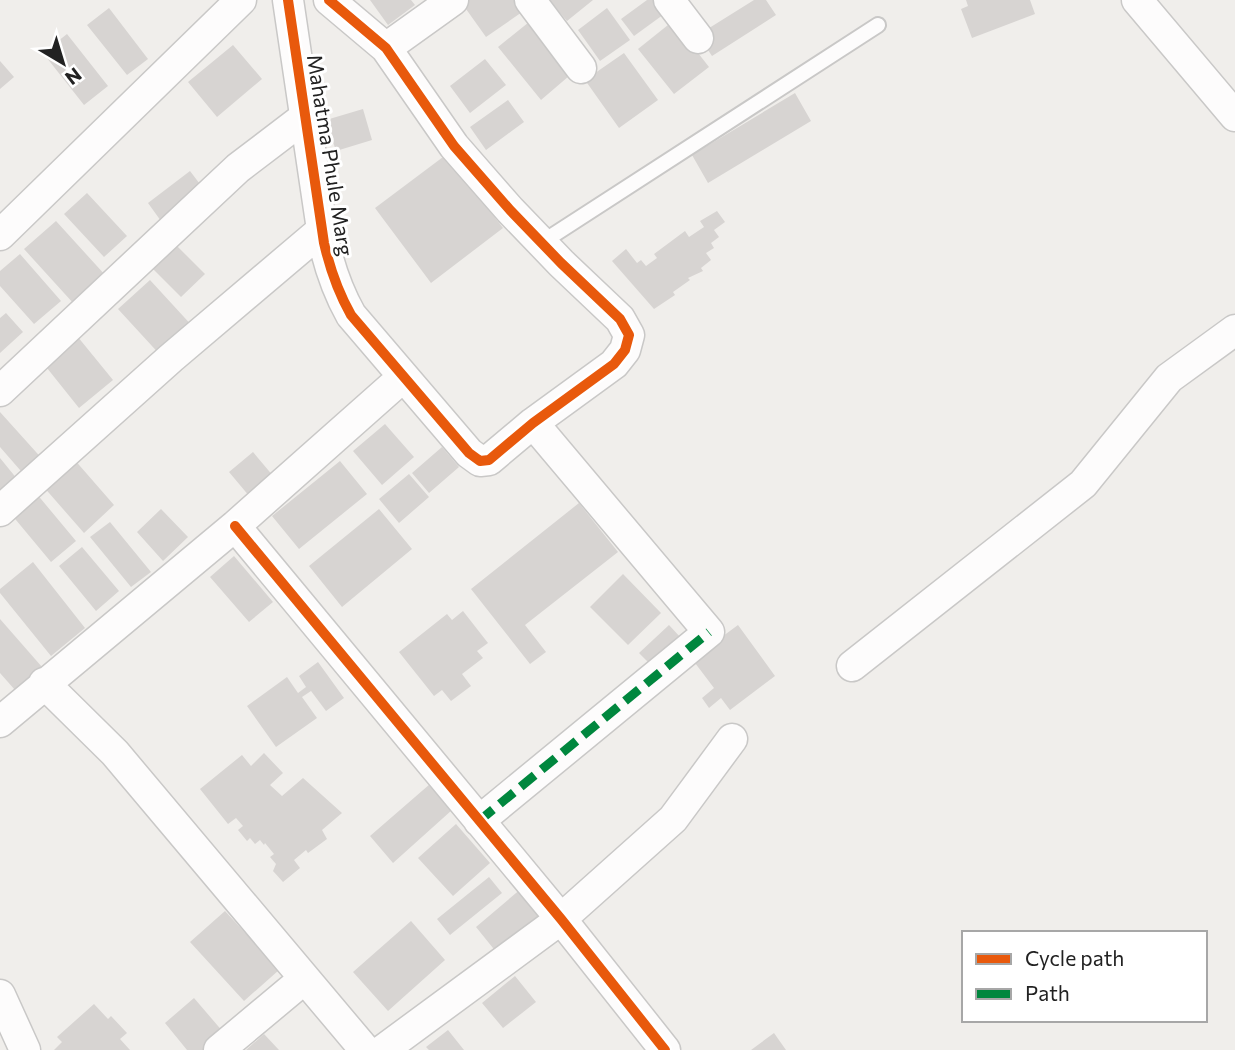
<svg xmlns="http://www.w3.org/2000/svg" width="1235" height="1050" viewBox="0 0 1235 1050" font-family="Commissioner,sans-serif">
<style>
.building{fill:#d7d4d2}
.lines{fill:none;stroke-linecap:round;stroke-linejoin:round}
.lane-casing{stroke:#c9c8c7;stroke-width:18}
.street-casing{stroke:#c9c8c7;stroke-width:33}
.lane{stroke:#fdfcfc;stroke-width:14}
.street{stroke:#fdfcfc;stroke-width:30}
.quiet{stroke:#00873e;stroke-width:9;stroke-dasharray:18 9;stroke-linecap:butt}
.cycleway-casing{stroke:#fff;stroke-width:15}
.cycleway{stroke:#e8590c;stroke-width:10}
.labels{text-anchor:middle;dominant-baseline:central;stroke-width:6;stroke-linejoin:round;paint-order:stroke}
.street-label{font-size:21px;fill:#222;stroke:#fff}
</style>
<rect width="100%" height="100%" fill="#f0eeeb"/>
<path class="building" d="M370 0H411L415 5 388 25Z
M463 0H518L525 10 486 37 461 2Z
M549 0H593L567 21Z
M647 0H658L667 12 634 36 621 19Z
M754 0H766L776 15 712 56 698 35Z
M966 0H1030L1035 14 972 38 961 9 968 6Z
M109 8 148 59 127 75 87 25Z
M607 8 630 40 600 61 578 30Z
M534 18 576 70 541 100 498 47Z
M673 21 709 67 674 94 638 49Z
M67 34 108 86 84 105 43 53Z
M233 45 262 79 217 117 188 82Z
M624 53 658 100 619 128 585 80Z
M485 59 506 85 470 113 450 86Z
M0 61 14 77 0 89Z
M795 93 811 121 708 183 692 155Z
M508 100 524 122 486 150 470 127Z
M363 109 372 140 336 151 326 120Z
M447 154 503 228 431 283 375 208Z
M190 171 209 196 166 228 148 203Z
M87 193 127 236 104 257 64 214Z
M717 211 725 222 714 230 719 237 711 243 714 248 706 253 711 260 701 268 703 271 688 278 690 280 673 292 675 295 654 309 612 261 626 249 637 263 641 260 646 266 657 258 654 254 685 231 689 237 704 227 700 221Z
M56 221 106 276 74 304 24 249Z
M173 242 205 274 181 297 149 265Z
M20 254 61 301 34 324 0 286V271Z
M150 280 195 329 163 358 118 309Z
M6 313 23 332 0 353V318Z
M73 331 113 380 79 408 39 358Z
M0 412 45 462 27 478 0 447Z
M385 424 414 457 382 485 353 451Z
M442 447 459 467 429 493 412 473Z
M253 452 274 477 250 497 229 472Z
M0 458 22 485 0 499Z
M73 458 114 505 84 533 42 485Z
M340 461 367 494 299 549 272 516Z
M409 474 429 497 399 523 379 499Z
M36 493 76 541 51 562 11 514Z
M579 503 618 552 525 625 546 652 530 664 471 589Z
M161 509 188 537 163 561 137 532Z
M379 509 412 549 342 607 309 566Z
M110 522 151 572 131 587 90 537Z
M82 547 119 591 96 611 59 566Z
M234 556 273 602 249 622 210 577Z
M33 562 85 628 51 656 0 593V589Z
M623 574 661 613 628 645 590 607Z
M463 611 488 643 477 651 483 658 462 674 471 686 451 701 442 690 434 696 399 652 447 614 452 620Z
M0 619 42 667 15 690 0 673Z
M669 625 681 638 652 666 639 653Z
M738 625 775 676 730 710 721 698 709 708 702 698 714 688 692 659Z
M318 662 344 698 326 711 311 691 302 697 317 718 276 747 247 706 287 677 298 693 306 687 299 676Z
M264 753 283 773 270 785 282 796 303 778 342 813 322 830 327 839 308 853 306 850 294 860 300 868 283 882 273 871 276 864 270 857 274 854 265 843 264 845 260 840 255 844 250 838 247 841 238 830 243 826 236 818 228 824 200 789 242 755 251 766Z
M430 784 452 810 393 863 370 836Z
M456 824 490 863 453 896 418 858Z
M489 877 502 893 450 935 437 919Z
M522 888 544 915 497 953 476 927Z
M225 911 279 970 244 1001 190 942Z
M411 921 445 960 388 1011 353 972Z
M515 976 536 1002 503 1028 482 1003Z
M194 998 224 1033 204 1050H187L165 1023Z
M94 1004 108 1019 111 1016 127 1033 120 1039 130 1050H54L62 1042 57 1037Z
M448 1030 464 1050H429L426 1047Z
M774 1033 786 1050H751Z
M264 1034 279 1050H246Z"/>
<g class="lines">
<defs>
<path id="lane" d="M541 243 878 25"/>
<path id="street" d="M288 0 324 243C330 269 338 292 351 315L469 453 480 461 489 460 533 423 614 364 625 350 629 335 620 319 561 263 510 210 454 146 386 48 329 0
M530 0 581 68
M669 0 698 38
M1137 0 1235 116
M386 48 453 0
M0 235 241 0
M0 391 238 168 305 117
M0 511 171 358 322 230
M235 526 561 919 665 1050
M852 666 1083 484 1169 378 1235 330
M44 683 115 753 365 1050
M0 722 235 526 403 377
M479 821 709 632 533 423
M0 995 25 1050
M219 1050 304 979
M383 1050 561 919 673 819 732 739"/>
</defs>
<use href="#lane" class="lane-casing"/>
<use href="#street" class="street-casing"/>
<use href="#lane" class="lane"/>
<use href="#street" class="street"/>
<path class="quiet" d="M479 821 709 632"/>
<defs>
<path id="cycleway" d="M288 0 324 243C330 269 338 292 351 315L469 453 480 461 489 460 533 423 614 364 625 350 629 335 620 319 561 263 510 210 454 146 386 48 329 0
M235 526 561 919 665 1050"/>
</defs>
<use href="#cycleway" class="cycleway-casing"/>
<use href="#cycleway" class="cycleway"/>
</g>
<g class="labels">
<g class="street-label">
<text transform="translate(331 155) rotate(81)">Mahatma Phule Marg</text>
</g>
</g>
<rect x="962" y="931" width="245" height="91" fill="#ffffff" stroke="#a7a7a7" stroke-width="2"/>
<rect x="976" y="954" width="35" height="10" fill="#e8590c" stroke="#a7a7a7" stroke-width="2"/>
<text x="1025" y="966" font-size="21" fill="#222222">Cycle path</text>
<rect x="976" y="989" width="35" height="10" fill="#00873e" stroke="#a7a7a7" stroke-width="2"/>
<text x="1025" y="1001" font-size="21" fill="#222222">Path</text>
<g transform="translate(63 63) rotate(142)" stroke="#ffffff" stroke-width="5" paint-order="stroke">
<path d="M0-5L12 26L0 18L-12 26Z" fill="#222222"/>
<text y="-10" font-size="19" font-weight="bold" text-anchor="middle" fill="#222222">N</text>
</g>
</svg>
